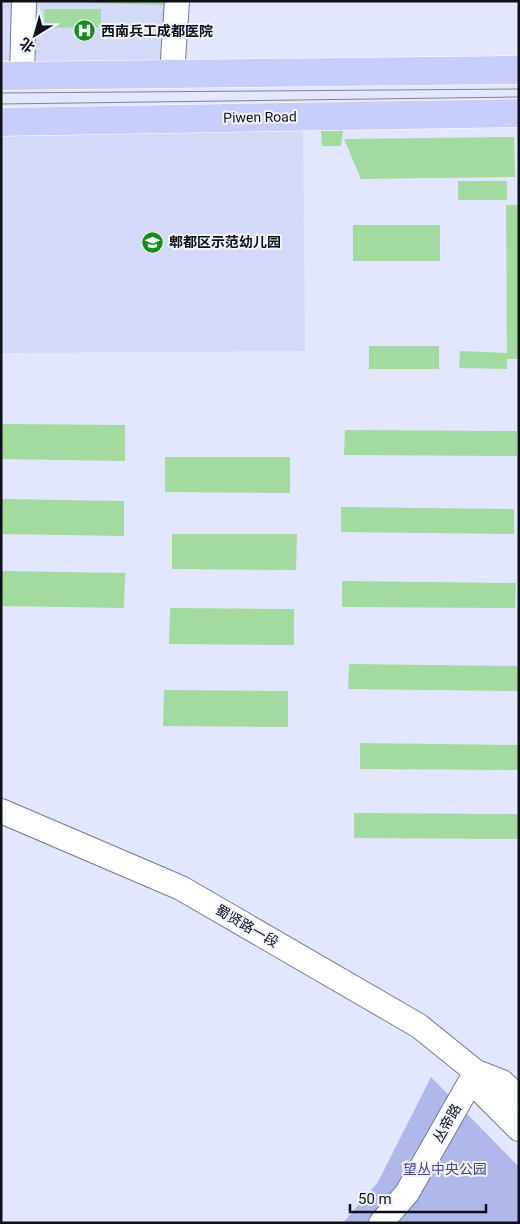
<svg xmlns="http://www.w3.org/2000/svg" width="520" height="1224" viewBox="0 0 520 1224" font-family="Roboto,'Noto Sans SC',sans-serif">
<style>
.built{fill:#d3d9f7}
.green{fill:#afb7eb}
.building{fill:#a3daa0}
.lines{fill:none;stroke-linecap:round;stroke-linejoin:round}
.minor-casing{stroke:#777b90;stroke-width:26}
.major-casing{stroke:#fff;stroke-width:29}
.minor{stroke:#fff;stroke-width:24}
.major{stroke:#c8cefb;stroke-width:28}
.tram{stroke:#818495;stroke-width:1}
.labels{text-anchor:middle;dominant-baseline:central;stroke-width:4;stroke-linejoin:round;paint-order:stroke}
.poi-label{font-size:14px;font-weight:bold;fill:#0f1119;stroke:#f2f4fe;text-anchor:start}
.street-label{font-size:14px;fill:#0f1119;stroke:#f2f4fe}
.park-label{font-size:14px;fill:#404493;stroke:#f2f4fe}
</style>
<rect width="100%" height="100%" fill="#e2e6fe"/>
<path class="built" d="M1 1H172L167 64 1 60Z
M303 131 305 351 1 353V132Z"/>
<path class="green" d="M431 1077 519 1167V1223H343L378 1182Z"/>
<path class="building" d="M88 1H167V5L88 3Z
M44 9H101V27L45 28Z
M343 130 341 146H322L321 131Z
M514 137 515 177 361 179 344 139Z
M458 181H507V200H458Z
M506 205H519V359H507V369L459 368 460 351 507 353Z
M353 225H440V261H353Z
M369 346H439V369H369Z
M1 424 125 425V461L1 459Z
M345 430 517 431V456L344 455Z
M165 457H290V493L165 492Z
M1 499 124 501V536L1 534Z
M341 507 514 509V534L341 532Z
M172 534H297L296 570 172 569Z
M1 571 125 573 124 608 1 606Z
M342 581 516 583 515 608 342 607Z
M170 608 294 609V645L169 644Z
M349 664 519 666V691L348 689Z
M164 690 288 691V727L163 726Z
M360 743 519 745V770L360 769Z
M354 813 519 814V839L354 838Z"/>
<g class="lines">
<defs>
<path id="minor" d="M172 74 177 1
M22 76 24 1
M1 811 181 888 419 1026 476 1072 502 1082 519 1098
M476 1072 479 1089 519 1129
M381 1223 407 1193 476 1072"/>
<path id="major" d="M1 76 519 70
M1 122 519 113"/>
</defs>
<use href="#minor" class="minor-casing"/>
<use href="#major" class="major-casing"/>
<use href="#minor" class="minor"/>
<use href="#major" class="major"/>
<path class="tram" d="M1 93 519 89
M1 104 519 97"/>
</g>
<defs>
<symbol id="hospital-disc" viewBox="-11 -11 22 22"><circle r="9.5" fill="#138e1b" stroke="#f2f4fe"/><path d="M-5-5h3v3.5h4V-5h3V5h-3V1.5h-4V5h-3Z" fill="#fff"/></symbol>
<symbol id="school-disc" viewBox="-11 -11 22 22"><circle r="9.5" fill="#138e1b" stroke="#f2f4fe"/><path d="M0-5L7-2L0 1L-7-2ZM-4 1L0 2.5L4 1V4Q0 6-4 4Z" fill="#fff"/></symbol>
</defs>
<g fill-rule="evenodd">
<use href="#hospital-disc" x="72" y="18" width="25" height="25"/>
<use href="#school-disc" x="140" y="230" width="25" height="25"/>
</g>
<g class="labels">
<g class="poi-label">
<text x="101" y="31">西南兵工成都医院</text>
<text x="169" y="242">郫都区示范幼儿园</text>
</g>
<g class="street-label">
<text transform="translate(260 117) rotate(-1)">Piwen Road</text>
<text transform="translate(247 926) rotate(30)">蜀贤路一段</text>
<text transform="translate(447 1123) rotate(-60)">丛帝路</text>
</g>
<g class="park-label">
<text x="445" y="1169">望丛中央公园</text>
</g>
</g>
<rect width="520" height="1224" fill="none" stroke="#0f1119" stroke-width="5"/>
<g transform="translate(35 35) rotate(217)" stroke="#f2f4fe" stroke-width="4" paint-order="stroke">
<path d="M0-4L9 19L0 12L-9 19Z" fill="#0f1119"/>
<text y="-8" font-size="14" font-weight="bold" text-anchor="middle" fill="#0f1119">北</text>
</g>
<path d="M350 1204v8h136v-8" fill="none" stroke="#0f1119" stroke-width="2.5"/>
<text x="358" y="1204" font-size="15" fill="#0f1119" stroke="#f2f4fe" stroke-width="4" paint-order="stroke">50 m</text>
</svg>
